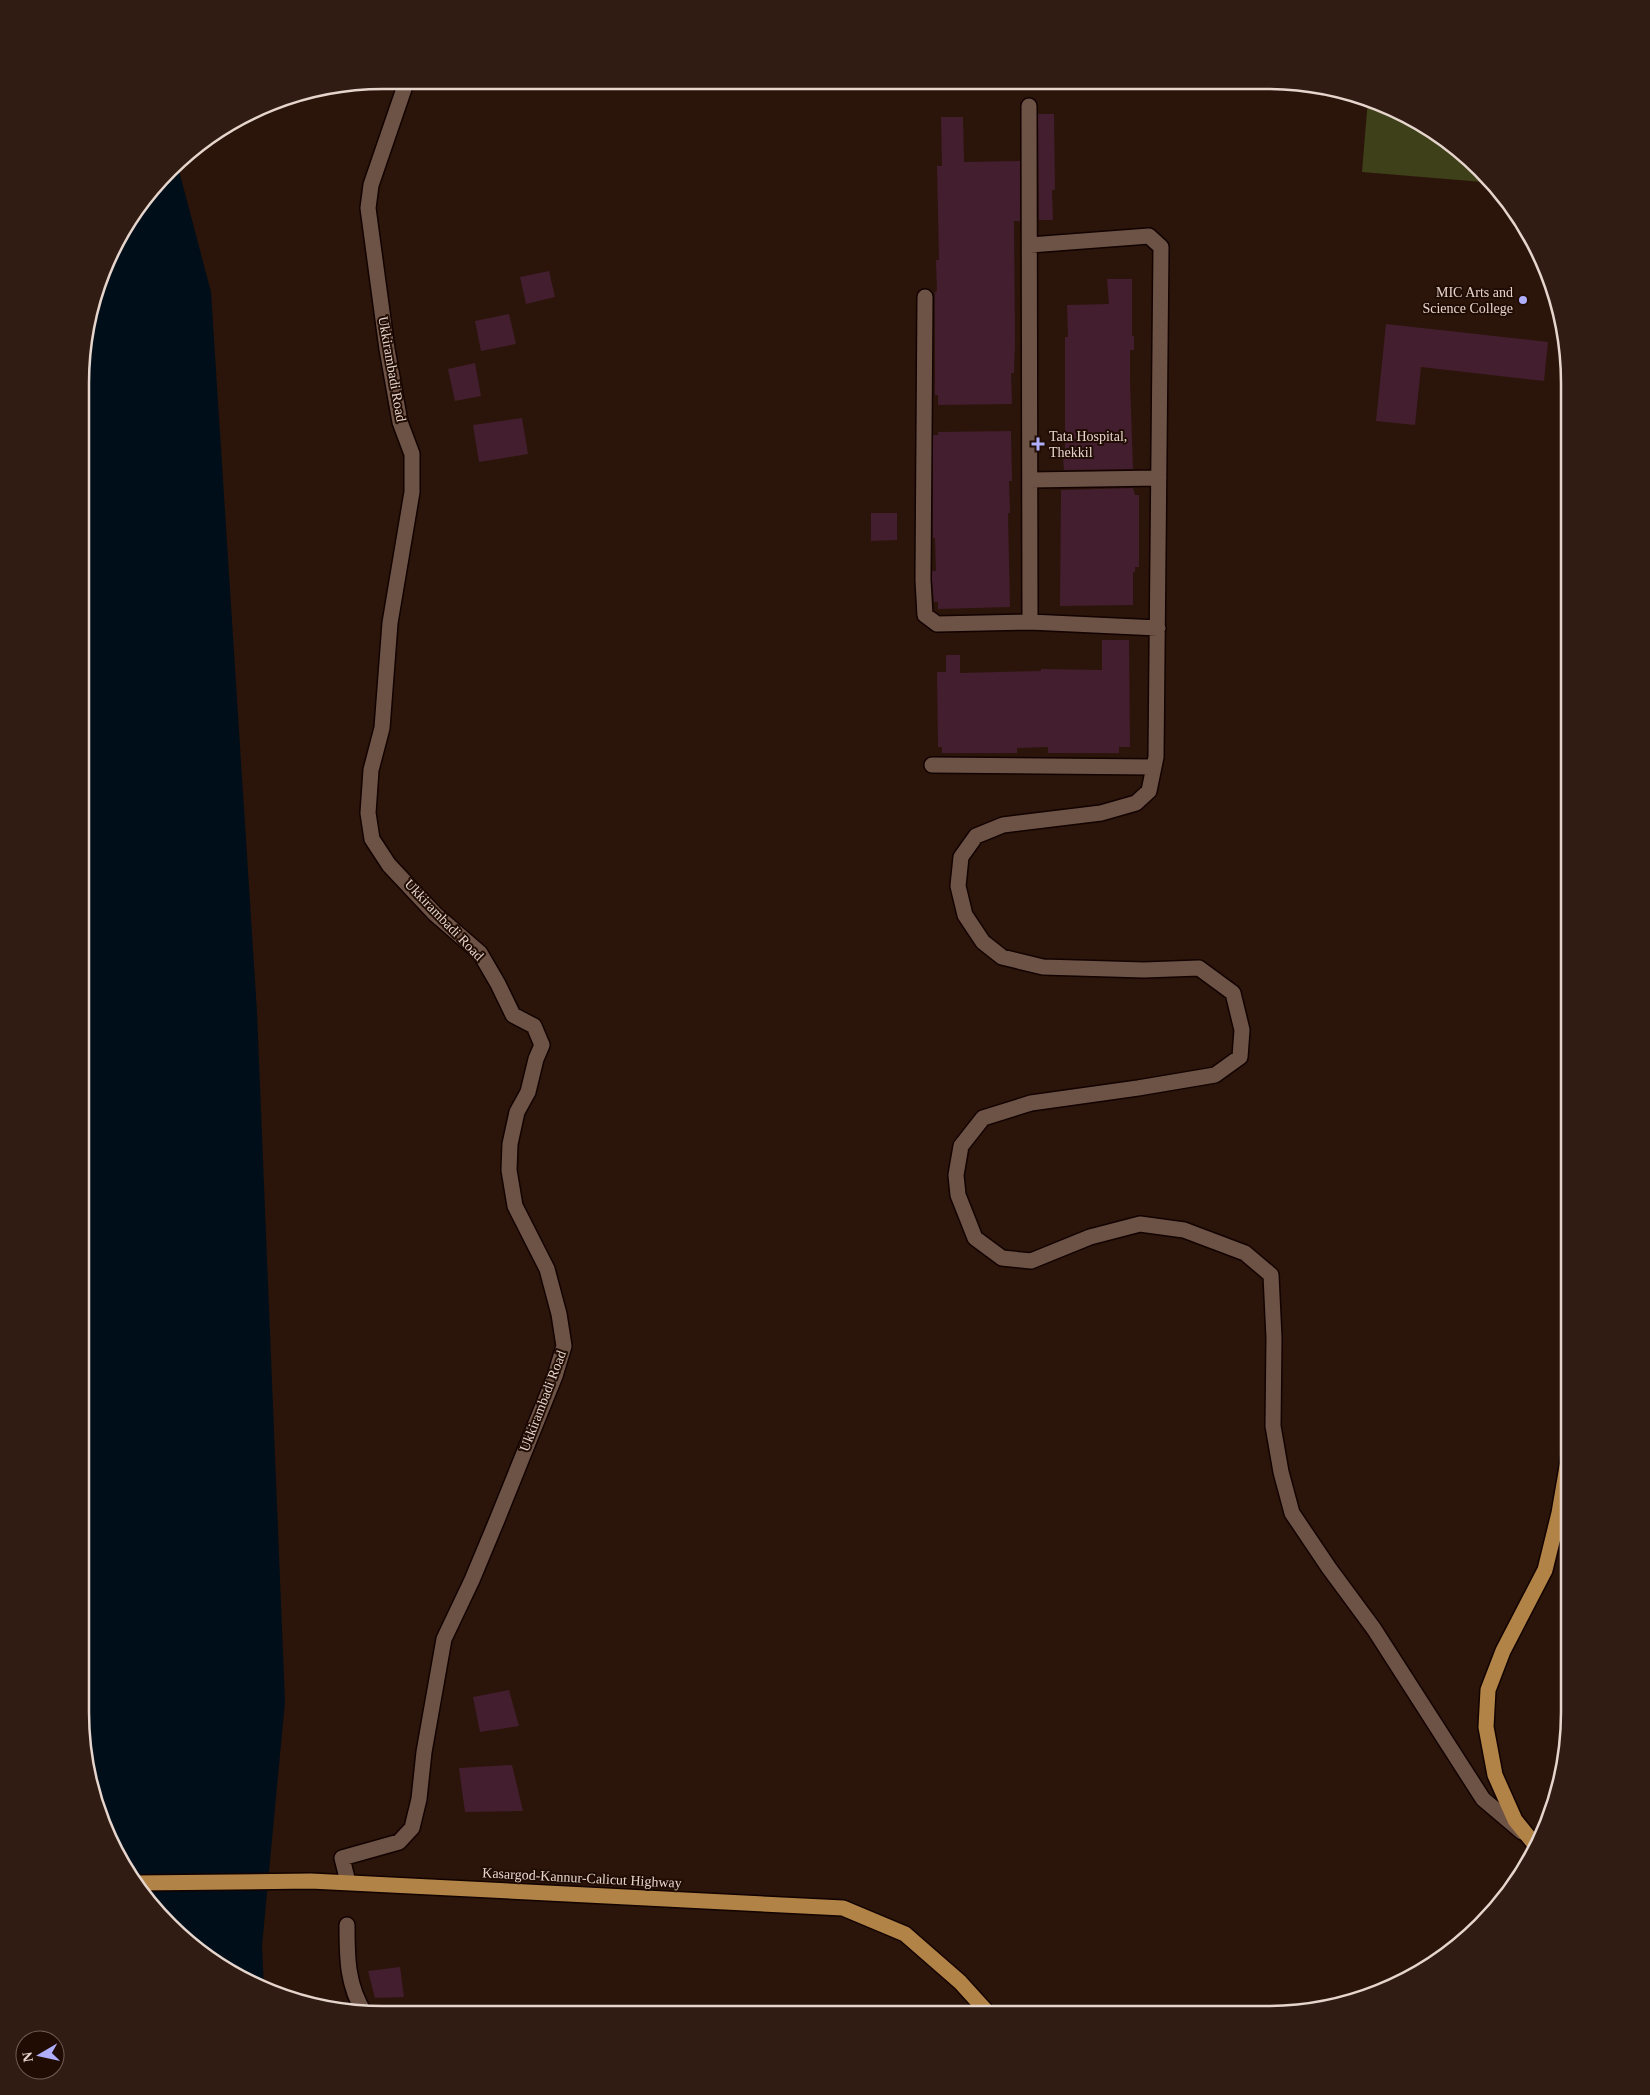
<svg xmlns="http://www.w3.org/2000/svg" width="1650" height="2095" viewBox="0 0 1650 2095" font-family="'Times New Roman',serif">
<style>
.green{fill:#3e4019}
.water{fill:#000e1a}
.building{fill:#431e2e}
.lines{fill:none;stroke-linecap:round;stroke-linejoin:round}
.minor-casing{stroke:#120200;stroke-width:18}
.highway-casing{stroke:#120200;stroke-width:18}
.minor{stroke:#6d5346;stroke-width:15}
.highway{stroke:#b18346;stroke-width:15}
.poi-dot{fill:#aeaefb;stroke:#210c03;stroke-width:2}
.labels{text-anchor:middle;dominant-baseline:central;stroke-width:4;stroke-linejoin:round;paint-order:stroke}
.poi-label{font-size:14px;fill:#e5d5cd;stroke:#210c03;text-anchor:end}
.street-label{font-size:14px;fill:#e5d5cd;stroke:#210c03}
.rim{fill:none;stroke:#e5d5cd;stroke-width:2.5}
</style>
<rect width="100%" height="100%" fill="#2b150a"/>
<path class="green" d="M1368 99C1418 113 1457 149 1495 183L1362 172Z"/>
<path class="water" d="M177 163 211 292 257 1012 285 1702 262 1946 264 1988 215 1964 169 1926 120 1863 90 1790 80 1712 83 343 120 232Z"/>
<path class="building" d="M1038 114H1054L1055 190H1052L1053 220H1039Z
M941 117H963L964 162 1020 161V221H1014L1015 340 1014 373H1011L1012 404 938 405V395H935V292L937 291 936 260H939L937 166H942Z
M549 271 555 297 526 304 520 277Z
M1107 279H1132V336H1134V350H1130V381L1133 469 1064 470 1063 459H1065V337H1068L1067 305 1109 304Z
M509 314 516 344 481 351 475 321Z
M1386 324 1548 342 1544 381 1421 367 1415 425 1376 421Z
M475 363 481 396 455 401 448 369Z
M522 418 528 454 479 462 473 425Z
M1011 431 1012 481H1009L1010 513H1008L1010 607 938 609V602H934L932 580V571H936L935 538H933V435H938V432Z
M1133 488 1135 495H1139V567H1135V572H1133V605L1060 606 1061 490Z
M871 513H897V540L871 541Z
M1102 640H1129L1130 747H1119V753H1048V747L1017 748V753H942V747H938L937 672H946V655H960V673L1041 671V669L1102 670Z
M509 1690 519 1726 480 1732 473 1697Z
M512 1765 523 1811 465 1812 459 1768Z
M400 1967 404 1997 375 1998 368 1971Z"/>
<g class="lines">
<defs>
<path id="minor" d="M1029 106 1030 622 1158 628
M1030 245 1149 236 1161 247 1156 757 1149 791 1136 803 1101 813 1003 825 976 836 961 857 958 886 965 915 983 942 1002 957 1043 967 1144 970 1199 968 1233 993 1242 1030 1240 1057 1215 1075 1138 1088 1031 1103 983 1118 961 1146 956 1175 958 1195 975 1238 1002 1258 1031 1261 1090 1237 1140 1224 1184 1230 1245 1253 1271 1275 1274 1338 1273 1426 1281 1472 1292 1513 1329 1568 1374 1629 1483 1799 1522 1832
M925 297 923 580 925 615 937 624 1030 622
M1030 480 1159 478
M932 765 1154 767
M348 1882 342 1858 399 1842 412 1828 419 1799 424 1752 444 1639 472 1580 497 1520 555 1376 564 1346 559 1314 547 1269 515 1206 509 1170 510 1144 517 1112 528 1092 536 1059 542 1045 534 1026 513 1015 498 984 480 953 435 914 389 865 372 839 368 813 371 770 382 728 390 623 412 492V454L400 422 387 349 368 208 371 185 407 80
M347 1925C347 1958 347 1985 365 2014"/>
<path id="highway" d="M1536 1846 1515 1820 1495 1775 1486 1727 1488 1690 1503 1651 1545 1570 1559 1513 1569 1455
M136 1883 311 1881 843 1908 905 1934 960 1982 989 2014"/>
</defs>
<use href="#minor" class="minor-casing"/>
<use href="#highway" class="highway-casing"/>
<use href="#minor" class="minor"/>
<use href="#highway" class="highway"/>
</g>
<g class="poi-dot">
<circle cx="1523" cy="300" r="5"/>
<path d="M1035.5 436.5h5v5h5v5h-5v5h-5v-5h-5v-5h5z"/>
</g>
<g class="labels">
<g class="poi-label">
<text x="1513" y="292">MIC Arts and<tspan x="1513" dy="16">Science College</tspan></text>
<text x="1049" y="436" text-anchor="start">Tata Hospital,<tspan x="1049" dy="16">Thekkil</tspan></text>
</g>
<g class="street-label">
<text transform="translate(392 369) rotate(80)">Ukkirambadi Road</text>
<text transform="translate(444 920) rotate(46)">Ukkirambadi Road</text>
<text transform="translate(543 1401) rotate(-69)">Ukkirambadi Road</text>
<text transform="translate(582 1878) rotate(3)">Kasargod-Kannur-Calicut Highway</text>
</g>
</g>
<path d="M0 0H1650V2095H0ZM383 89H1267A294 294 0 0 1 1561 383V1712A294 294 0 0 1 1267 2006H383A294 294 0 0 1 89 1712V383A294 294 0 0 1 383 89Z" fill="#311c13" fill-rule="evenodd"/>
<path class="rim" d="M383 89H1267A294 294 0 0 1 1561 383V1712A294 294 0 0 1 1267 2006H383A294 294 0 0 1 89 1712V383A294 294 0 0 1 383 89Z"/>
<g transform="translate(40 2055) rotate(261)"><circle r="24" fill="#210c03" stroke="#6f5c54"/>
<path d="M0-4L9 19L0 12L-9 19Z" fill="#aeaefb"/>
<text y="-8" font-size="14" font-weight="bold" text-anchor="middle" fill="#e5d5cd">N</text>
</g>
</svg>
